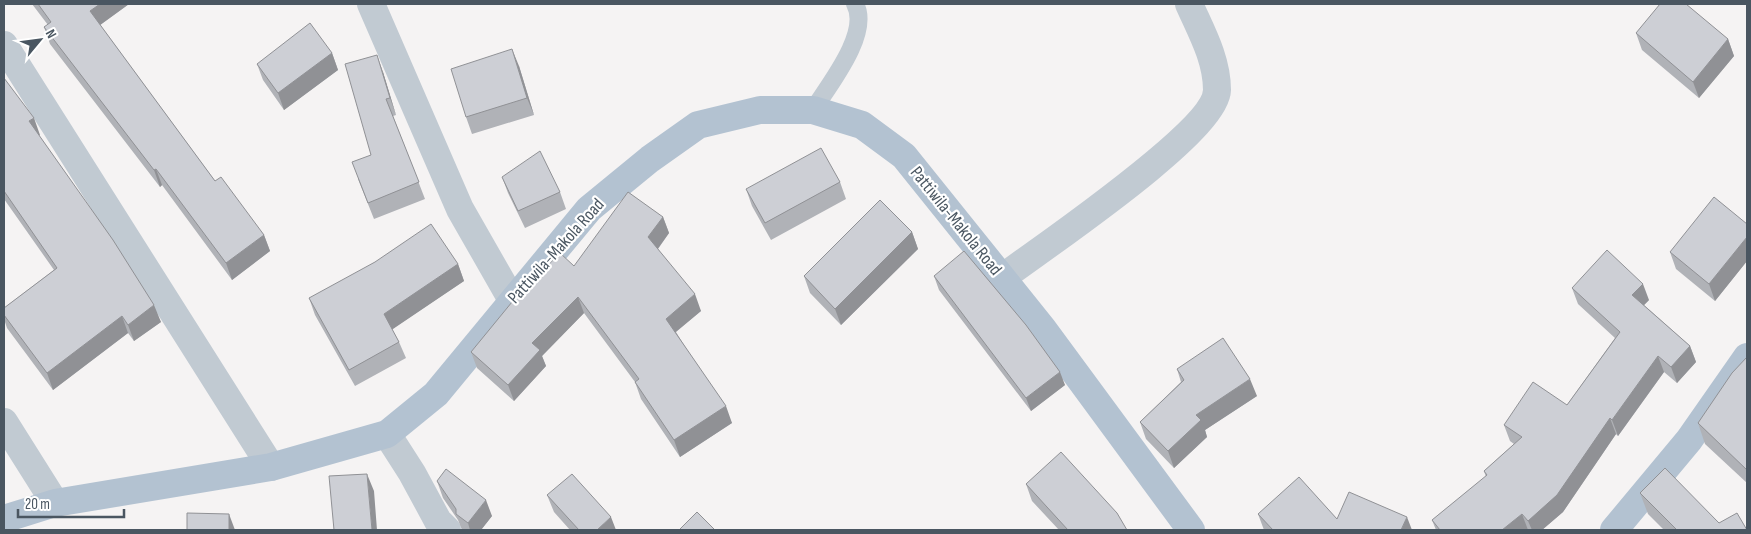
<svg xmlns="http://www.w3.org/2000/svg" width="1751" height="534" viewBox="0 0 1751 534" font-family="'Sofia Sans Condensed',sans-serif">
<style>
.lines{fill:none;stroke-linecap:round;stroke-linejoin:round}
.lane{stroke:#c1cad2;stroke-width:18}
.street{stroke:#c1cad2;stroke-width:28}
.primary{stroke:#b3c2d1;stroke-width:28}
.wall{fill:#b0b2b7}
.shaded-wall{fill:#909195}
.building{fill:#cdcfd5;stroke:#909195}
.labels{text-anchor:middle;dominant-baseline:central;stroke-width:4.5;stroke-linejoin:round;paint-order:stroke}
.street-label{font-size:18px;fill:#4a5661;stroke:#fff}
</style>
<rect width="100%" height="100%" fill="#f5f3f3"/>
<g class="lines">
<path class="lane" d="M813 110C829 85 871 33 855 4"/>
<path class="street" d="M371 4 460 209 512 300
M4 45 271 467
M1002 278C1040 249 1216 132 1217 90 1217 59 1201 31 1189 4
M4 422 55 503
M387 434 412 473 438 521 447 530"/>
<path class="primary" d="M4 519 55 503 271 467 387 434 436 394 589 209 650 159 698 125 760 110H813L862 125 904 156 1043 329 1191 530
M1614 530 1689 440 1747 357"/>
</g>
<path class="wall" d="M32 4H129L100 25 215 181 264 235 270 251 232 280 162 185 160 187 50 44 44 27 48 25Z
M1636 33 1728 39 1734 56 1699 98 1642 50Z
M332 53 338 70 284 110 263 80 257 64Z
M519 66 534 115 472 134 466 117Z
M383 72 396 115 393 116 425 199 374 219 358 179 371 155Z
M4 78 39 135 161 322 134 341 128 333 53 390 7 328 4 319V308L54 270 4 199Z
M502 177 560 192 566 209 525 228 508 193Z
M840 182 846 199 771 240 752 206 746 189Z
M663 217 669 233 658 249 701 311 676 332 732 423 680 457 641 399 635 382 584 313 542 356 546 366 514 401 477 368 471 352 574 266Z
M1747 224V261L1715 301 1676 269 1670 252Z
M912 232 918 249 841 325 810 293 804 276Z
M458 264 464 281 392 329 399 342 406 358 355 386 315 315 309 298Z
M934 276 1065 385 1031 411 939 290Z
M1572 288 1649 300 1644 305 1690 346 1696 362 1677 383 1664 372 1618 436 1616 434 1563 512 1542 530H1436L1432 520 1486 477 1484 471 1514 444 1510 441 1504 425 1567 405 1615 338 1578 304Z
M1747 357V483L1705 444 1698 423Z
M1177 369 1257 396 1205 430 1207 437 1174 468 1146 439 1140 422 1181 382Z
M437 481 492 516 481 530H462L458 520 443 498Z
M1026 484 1127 530H1059L1032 501Z
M1640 493 1719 523 1747 530H1664L1648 514Z
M547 495 616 530H570L554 512Z
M1258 514 1337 519 1412 530H1264Z"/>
<path class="shaded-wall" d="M100 4H129L96 28 90 11Z
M1728 39 1734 56 1699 98 1693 82Z
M512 49 519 66 534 115 527 98Z
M332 53 338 70 284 110 278 93Z
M377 55 383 72 396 115 390 98Z
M34 118 40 135 35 138 29 121Z
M156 169 162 185 160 187 154 170Z
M663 217 669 233 654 254 648 237Z
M912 232 918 249 841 325 835 309Z
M264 235 270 251 232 280 226 263Z
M1747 237V261L1715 301 1709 284Z
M458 264 464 281 390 331 384 314Z
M1643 284 1649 300 1638 311 1632 295Z
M695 294 701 311 672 335 666 319Z
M578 297 584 313 542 356 546 366 514 401 508 385 532 343Z
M154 305 161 322 134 341 128 325Z
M122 316 128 333 53 390 47 373Z
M1690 346 1696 362 1677 383 1671 367Z
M1658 356 1664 372 1618 436 1612 420Z
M1060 372 1065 385 1031 411 1026 398Z
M1250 379 1257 396 1205 430 1207 437 1174 468 1168 451 1196 415Z
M726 406 732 423 680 457 674 440Z
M1610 418 1616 434 1563 512 1542 530H1532L1528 521Z
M367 474 374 491 377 530H372Z
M486 500 492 516 481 530H470L468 523Z
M229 514 235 530H229Z
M1522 514 1528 530H1502Z
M611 517 616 530H597Z
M1407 517 1412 530H1401Z"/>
<path class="building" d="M38 4H100L90 11 215 181 221 177 264 235 226 263 156 169 154 170 44 27 51 22Z
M1660 4H1686L1728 39 1693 82 1636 33Z
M310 23 332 53 278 93 257 64Z
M512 49 527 98 466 117 451 69Z
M377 55 390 98 386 99 419 182 368 203 352 162 371 155 345 64Z
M4 78 34 118 29 121 113 240 154 305 128 325 122 316 47 373 4 315V308L57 268 4 191Z
M821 148 840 182 765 223 746 189Z
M540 151 560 192 518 211 502 177Z
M628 192 663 217 648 237 695 294 666 319 726 406 674 440 635 382 639 379 578 297 532 343 540 350 508 385 471 352 512 302 560 253 574 266Z
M1714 197 1747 224V237L1709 284 1670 252Z
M880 200 912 232 835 309 804 276Z
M431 224 458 264 384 314 399 342 349 370 309 298 375 262Z
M1607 250 1643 284 1632 295 1690 346 1671 367 1658 356 1612 420 1610 418 1557 495 1528 521 1522 514 1502 530H1440L1432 520 1487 475 1484 471 1522 437 1504 425 1533 382 1567 405 1620 332 1572 288Z
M964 251 1026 325 1060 372 1026 398 934 276Z
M1223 338 1250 379 1196 415 1201 420 1168 451 1140 422 1184 380 1177 369Z
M1747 357V470L1698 423 1732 373Z
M1061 452 1117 513 1127 530H1068L1026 484Z
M1665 468 1719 523 1737 513 1747 530H1677L1640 493Z
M446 469 486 500 468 523 456 514V509L437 481Z
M367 474 372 530H334L329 476Z
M572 474 611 517 597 530H579L547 495Z
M1299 477 1337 519 1349 492 1407 517 1401 530H1273L1258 514Z
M697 512 715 530H679Z
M187 513 229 514V530H187Z"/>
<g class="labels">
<g class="street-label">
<text transform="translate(956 221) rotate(51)">Pattiwila-Makola Road</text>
<text transform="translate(556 251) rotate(-48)">Pattiwila-Makola Road</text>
</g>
</g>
<rect width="1751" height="534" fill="none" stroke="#4a5661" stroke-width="10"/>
<g transform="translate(40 40) rotate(61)" stroke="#ffffff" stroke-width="4" paint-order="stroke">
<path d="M0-4L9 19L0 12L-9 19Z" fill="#4a5661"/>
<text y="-8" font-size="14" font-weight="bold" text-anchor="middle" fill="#4a5661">N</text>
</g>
<path d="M18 509v8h106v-8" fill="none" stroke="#4a5661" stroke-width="2.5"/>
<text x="25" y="509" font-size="15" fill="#4a5661" stroke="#ffffff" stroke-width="4" paint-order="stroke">20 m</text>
</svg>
